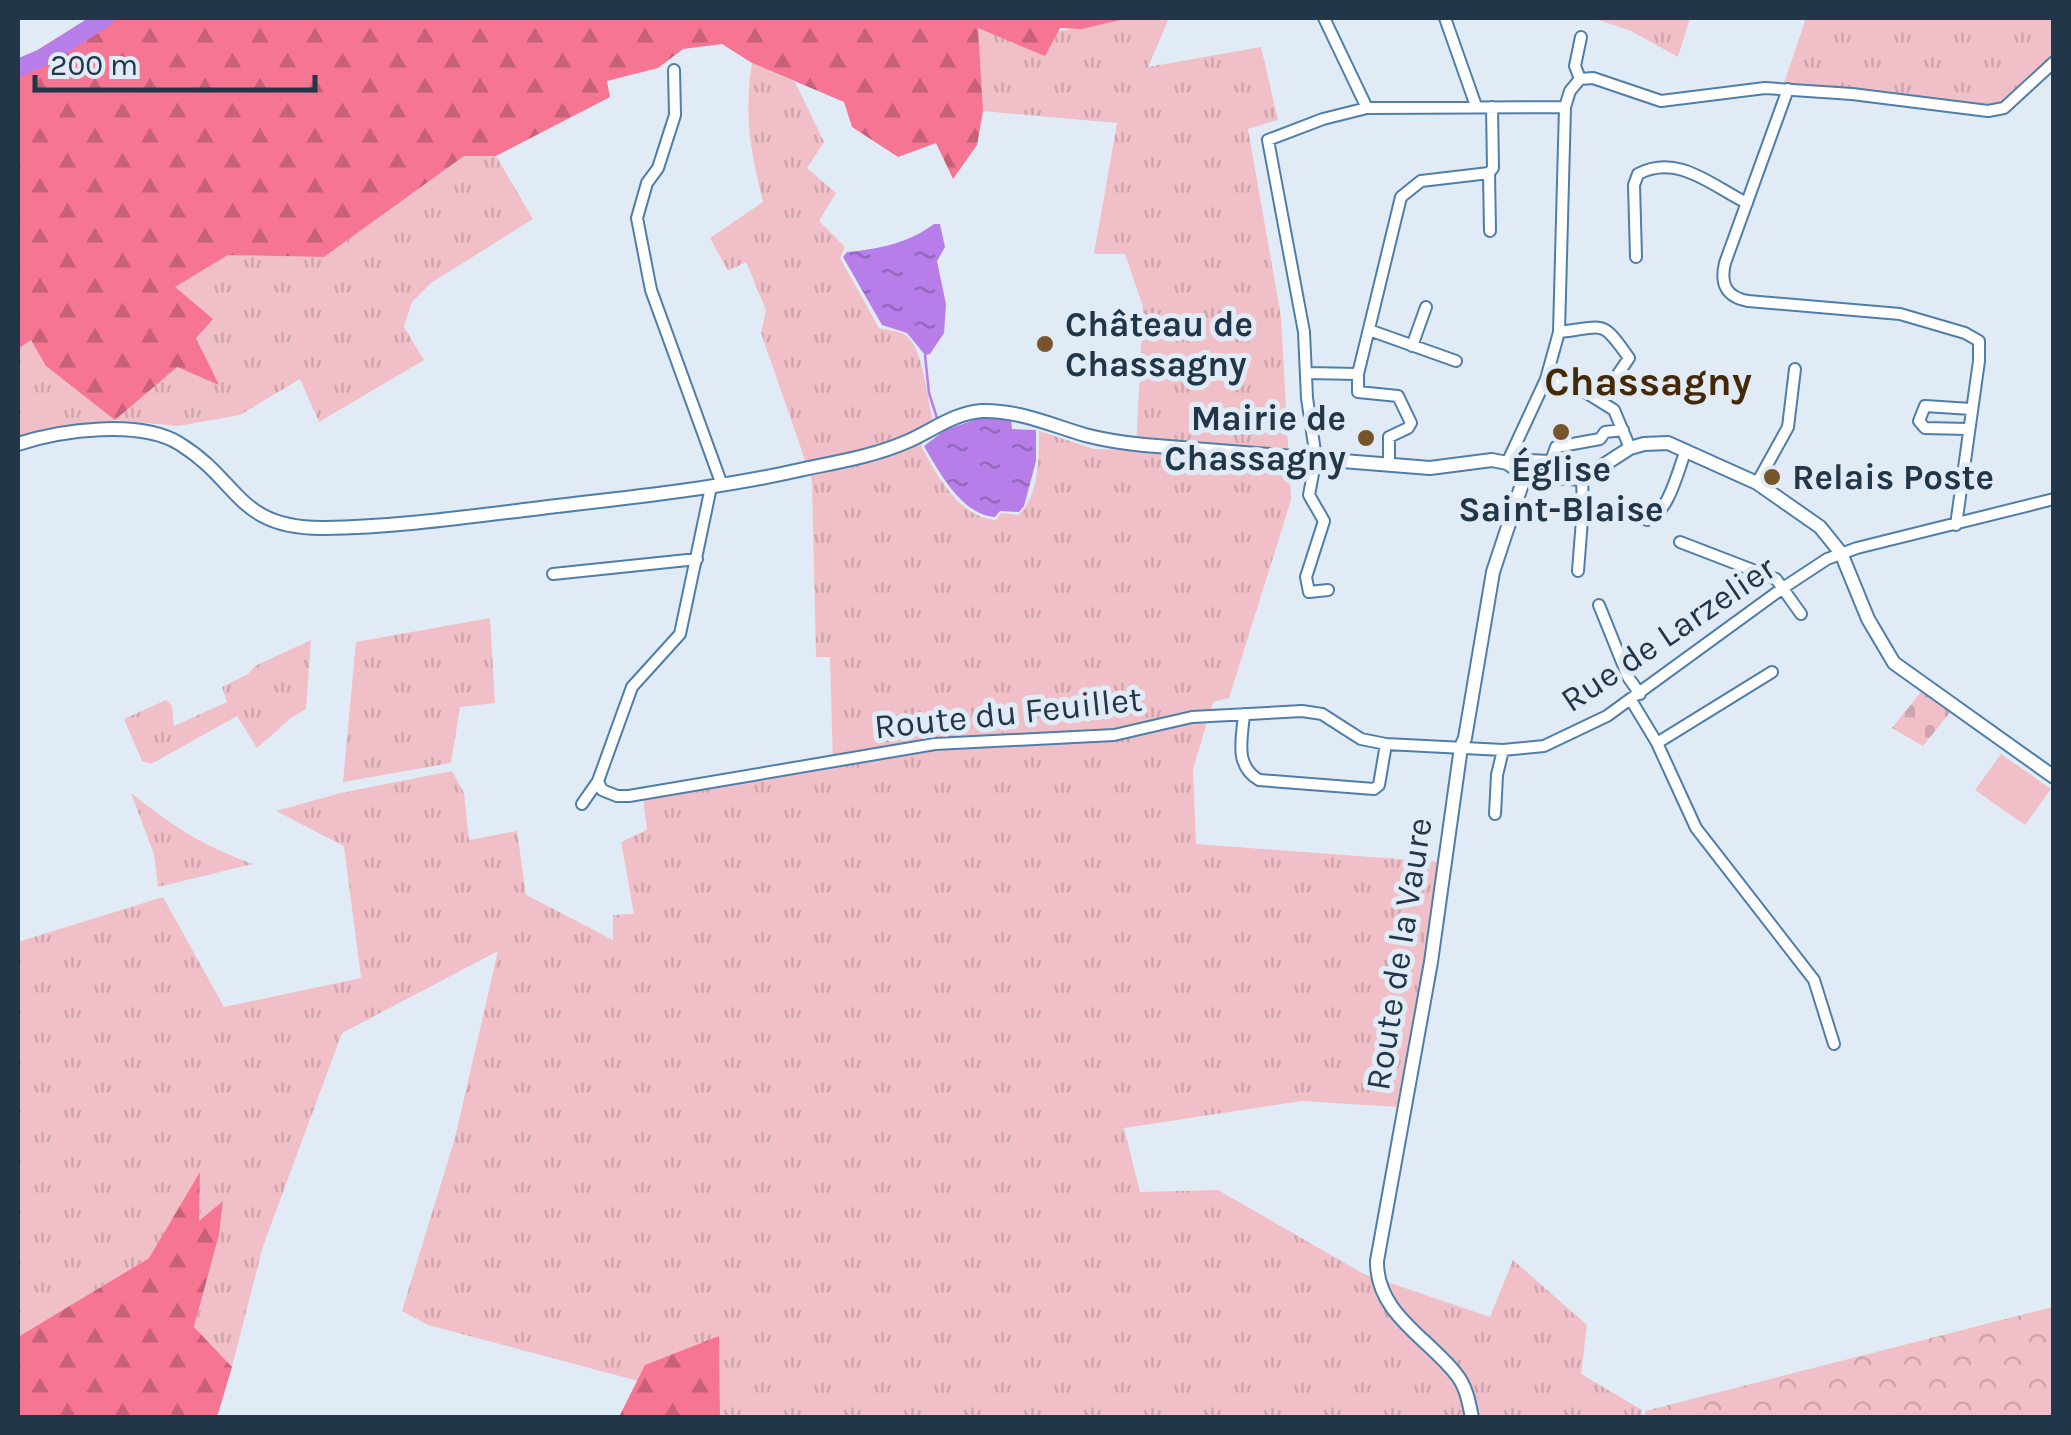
<svg xmlns="http://www.w3.org/2000/svg" width="2071" height="1435" viewBox="0 0 2071 1435" font-family="Karla,sans-serif">
<style>
.grass{fill:url(#grass-tufts)}
.forest{fill:url(#forest-firs)}
.cemetery{fill:url(#cemetery-stones)}
.park{fill:url(#park-crowns)}
.pitch{fill:#f1bfc7}
.water{fill:url(#water-ripples)}
.lines{fill:none;stroke-linecap:round;stroke-linejoin:round}
.stream{stroke:#b77ee9;stroke-width:2.5}
.river{stroke:#b77ee9;stroke-width:18}
.minor-casing{stroke:#4e7ea9;stroke-width:14}
.tertiary-casing{stroke:#4e7ea9;stroke-width:16}
.minor{stroke:#fff;stroke-width:10}
.tertiary{stroke:#fff;stroke-width:12}
.poi-dot{fill:#78542d;stroke:#e1ebf5;stroke-width:4}
.labels{text-anchor:middle;dominant-baseline:central;stroke-width:10;stroke-linejoin:round;paint-order:stroke}
.poi-label{font-size:35px;font-weight:bold;fill:#223649;stroke:#e1ebf5;text-anchor:start}
.street-label{font-size:35px;fill:#223649;stroke:#e1ebf5}
.quarter-label{font-size:40px;font-weight:bold;fill:#442908;stroke:#e1ebf5}
</style>
<defs>
<pattern id="grass-tufts" width="24" height="20" patternUnits="userSpaceOnUse" patternTransform="scale(2.5)"><rect width="24" height="20" fill="#f1bfc7"/><path d="M3 7l-1-3M5 7V3M7 7l1-3M15 17l-1-3M17 17v-4M19 17l1-3" fill="none" stroke="#cea5ac"/></pattern>
<pattern id="forest-firs" width="22" height="20" patternUnits="userSpaceOnUse" patternTransform="scale(2.5)"><rect width="22" height="20" fill="#f67593"/><path d="M5 1l3.5 6h-7zM16 11l3.5 6h-7z" fill="#c7617a"/></pattern>
<pattern id="cemetery-stones" width="16" height="16" patternUnits="userSpaceOnUse" patternTransform="scale(2.5)"><rect width="16" height="16" fill="#f1bfc7"/><path d="M2 7V4a2 2 0 0 1 4 0v3zM10 15v-3a2 2 0 0 1 4 0v3z" fill="#cea5ac"/></pattern>
<pattern id="park-crowns" width="20" height="18" patternUnits="userSpaceOnUse" patternTransform="scale(2.5)"><rect width="20" height="18" fill="#f1bfc7"/><path d="M2 6a3 3 0 1 1 6 0M12 15a3 3 0 1 1 6 0" fill="none" stroke="#cea5ac"/></pattern>
<pattern id="water-ripples" width="26" height="14" patternUnits="userSpaceOnUse" patternTransform="scale(2.5)"><rect width="26" height="14" fill="#b77ee9"/><path d="M2 4q2-2 4 0t4 0M15 11q2-2 4 0t4 0" fill="none" stroke="#9468bf"/></pattern>
</defs>
<rect width="100%" height="100%" fill="#e1ebf5"/>
<path class="grass" d="M1129 18H1169L1148 67 1261 47 1278 120 1248 129 1281 317 1291 500 1229 698 1213 702 1193 769 1196 844 1439 862 1431 933 1397 1107 1302 1101 1124 1128 1140 1192 1218 1190 1364 1274 1490 1317 1513 1260 1587 1325 1581 1374 1642 1410V1417H720L719 1337 646 1365 638 1381 428 1325 402 1311 455 1138 498 951 342 1033 263 1246 232 1367 194 1328 219 1235 223 1202 199 1222 200 1174 149 1258 18 1337V942L163 897 224 1007 361 978 344 846 276 811 341 793 452 771 464 793 469 840 517 831 526 895 613 940V915L634 914 621 842 647 830 643 798 833 767 830 657H816L812 480 761 333 766 310 746 262 728 271 710 238 763 202C750 147 744 119 752 63L795 82 824 142 807 168 836 193 819 221 845 247 840 258 879 328C886 330 897 331 904 334 924 346 926 397 933 420L921 446C938 477 959 517 996 520L1001 513 1018 515C1039 497 1039 457 1039 431L1094 449 1136 450 1143 307 1125 254H1094L1117 123 983 111 978 27 1010 40Z
M1593 18H1690L1678 57 1631 31Z
M1806 18H2053V53L2003 103 1987 108 1784 83Z
M464 156H496L533 219 431 283 412 302 404 327 424 360 319 422 300 379 240 415 178 426 115 420 18 438V349L31 339 177 367 217 384 174 287 228 255 324 257Z
M490 618 495 703 460 707 451 763 343 782 356 642Z
M311 640 306 709 291 718 257 748 237 716 151 764 142 761 124 719 166 700 172 706 174 726 227 702 222 687 248 674 255 666Z
M131 793C174 827 201 845 253 864L158 887 154 854Z"/>
<path class="forest" d="M89 18H1129L1081 29 1060 28 1045 56 978 28 983 111 977 145 953 179 936 143 898 157 852 127 844 102 752 63 722 44 683 49 658 68 607 81 610 97 496 156H464L324 257 228 255 175 287 213 319 196 338 219 385 177 367 115 420 46 366 31 340 18 349V62Z
M200 1172 199 1221 223 1201 219 1235 194 1327 232 1367 217 1417H18V1337L149 1258Z
M719 1336 720 1417H619L645 1365Z"/>
<path class="cemetery" d="M1921 692 1951 711 1923 746 1892 728Z"/>
<path class="park" d="M2053 1307V1417H1645V1411Z"/>
<path class="pitch" d="M2001 754 2051 789 2025 825 1975 790Z"/>
<path class="water" d="M934 224H940L945 247 937 261 946 304 944 333 930 354 925 355 907 333 882 325 843 257 847 252C880 249 908 243 934 224Z
M977 419H1011L1012 429 1036 430V461L1024 506 1019 512 1000 511 995 517C962 515 939 472 924 446L945 430Z"/>
<g class="lines">
<path class="stream" d="M925 355 929 393 937 418"/>
<path class="river" d="M18 68 44 57 105 18"/>
<defs>
<path id="minor" d="M1324 18 1367 108
M1445 18 1476 106
M674 70 675 115 658 168 647 183 637 218 651 290 722 485
M1580 79 1593 78 1661 101 1765 88 1852 94 1988 111 2004 108 2054 62
M1788 89 1725 263C1720 284 1726 297 1748 301L1900 314 1965 333 1979 341V361L1956 525
M1489 173 1490 231
M1636 257 1634 185 1638 174C1678 153 1712 186 1747 203
M1369 330 1456 361
M1559 332C1605 327 1601 318 1629 358L1601 399
M1412 346 1426 307
M1307 373 1358 374 1401 197 1421 181 1489 173 1493 168 1492 107
M1358 374V392L1398 396 1411 423 1408 428 1389 437V464
M1546 379 1582 390 1614 410 1630 448
M1968 429 1925 428 1919 421 1925 406 1971 409
M1527 460 1551 461 1556 479
M1551 461 1556 447 1600 439 1605 432 1623 430
M1507 463 1546 379 1559 332 1565 107 1570 91 1580 79 1575 66 1581 37
M1757 483 1788 427 1795 369
M1647 520C1669 513 1678 470 1686 450
M1680 542 1776 579 1801 614
M1578 571 1583 507 1582 479
M553 574 697 559
M1328 590 1309 592 1306 577 1324 521 1309 495 1316 458 1307 398 1304 332 1268 140 1323 119 1367 108 1565 107
M1599 605 1628 677 1640 694
M1631 700 1657 743 1772 672
M1244 714C1242 740 1234 765 1259 780L1374 789 1379 785 1386 744
M1657 743 1696 828 1814 980 1834 1044
M598 781 602 790 617 796H629L935 744 1114 735 1192 717 1302 711 1322 714 1361 739 1386 744 1503 750 1544 746 1607 716 1783 588 1827 559 1857 548 2054 499
M582 804 598 781 632 687 680 634 711 487
M1495 814 1497 775 1503 750"/>
<path id="tertiary" d="M18 444C61 430 140 419 180 444 240 481 237 529 324 528 402 527 480 515 557 506 640 496 722 488 804 469 837 462 874 456 906 442 932 431 953 413 982 411 1018 410 1051 425 1085 435 1104 440 1124 443 1144 445L1430 468 1492 460 1507 463 1525 475 1582 479 1630 448 1644 444 1668 443 1757 483 1820 527 1841 553 1868 619 1894 663 2054 777
M1472 1418C1469 1402 1466 1386 1456 1374 1428 1338 1376 1313 1377 1261L1431 962 1461 747 1465 738 1493 572 1525 475"/>
</defs>
<use href="#minor" class="minor-casing"/>
<use href="#tertiary" class="tertiary-casing"/>
<use href="#minor" class="minor"/>
<use href="#tertiary" class="tertiary"/>
</g>
<g class="poi-dot">
<circle cx="1045" cy="344" r="10"/>
<circle cx="1561" cy="432" r="10"/>
<circle cx="1366" cy="438" r="10"/>
<circle cx="1772" cy="477" r="10"/>
</g>
<g class="labels">
<g class="poi-label">
<text x="1065" y="324">Château de<tspan x="1065" dy="40">Chassagny</tspan></text>
<text x="1346" y="418" text-anchor="end">Mairie de<tspan x="1346" dy="40">Chassagny</tspan></text>
<text x="1561" y="469" text-anchor="middle">Église<tspan x="1561" dy="40">Saint-Blaise</tspan></text>
<text x="1792" y="477">Relais Poste</text>
</g>
<g class="street-label">
<text transform="translate(1668 634) rotate(-34)">Rue de Larzelier</text>
<text transform="translate(1008 713) rotate(-6)">Route du Feuillet</text>
<text transform="translate(1399 954) rotate(-81)">Route de la Vaure</text>
</g>
<g class="quarter-label">
<text x="1648" y="381">Chassagny</text>
</g>
</g>
<rect width="2071" height="1435" fill="none" stroke="#223649" stroke-width="40"/>
<path d="M35 75v15h280v-15" fill="none" stroke="#223649" stroke-width="5"/>
<text x="50" y="75" font-size="30" fill="#223649" stroke="#e1ebf5" stroke-width="8" paint-order="stroke">200 m</text>
</svg>
